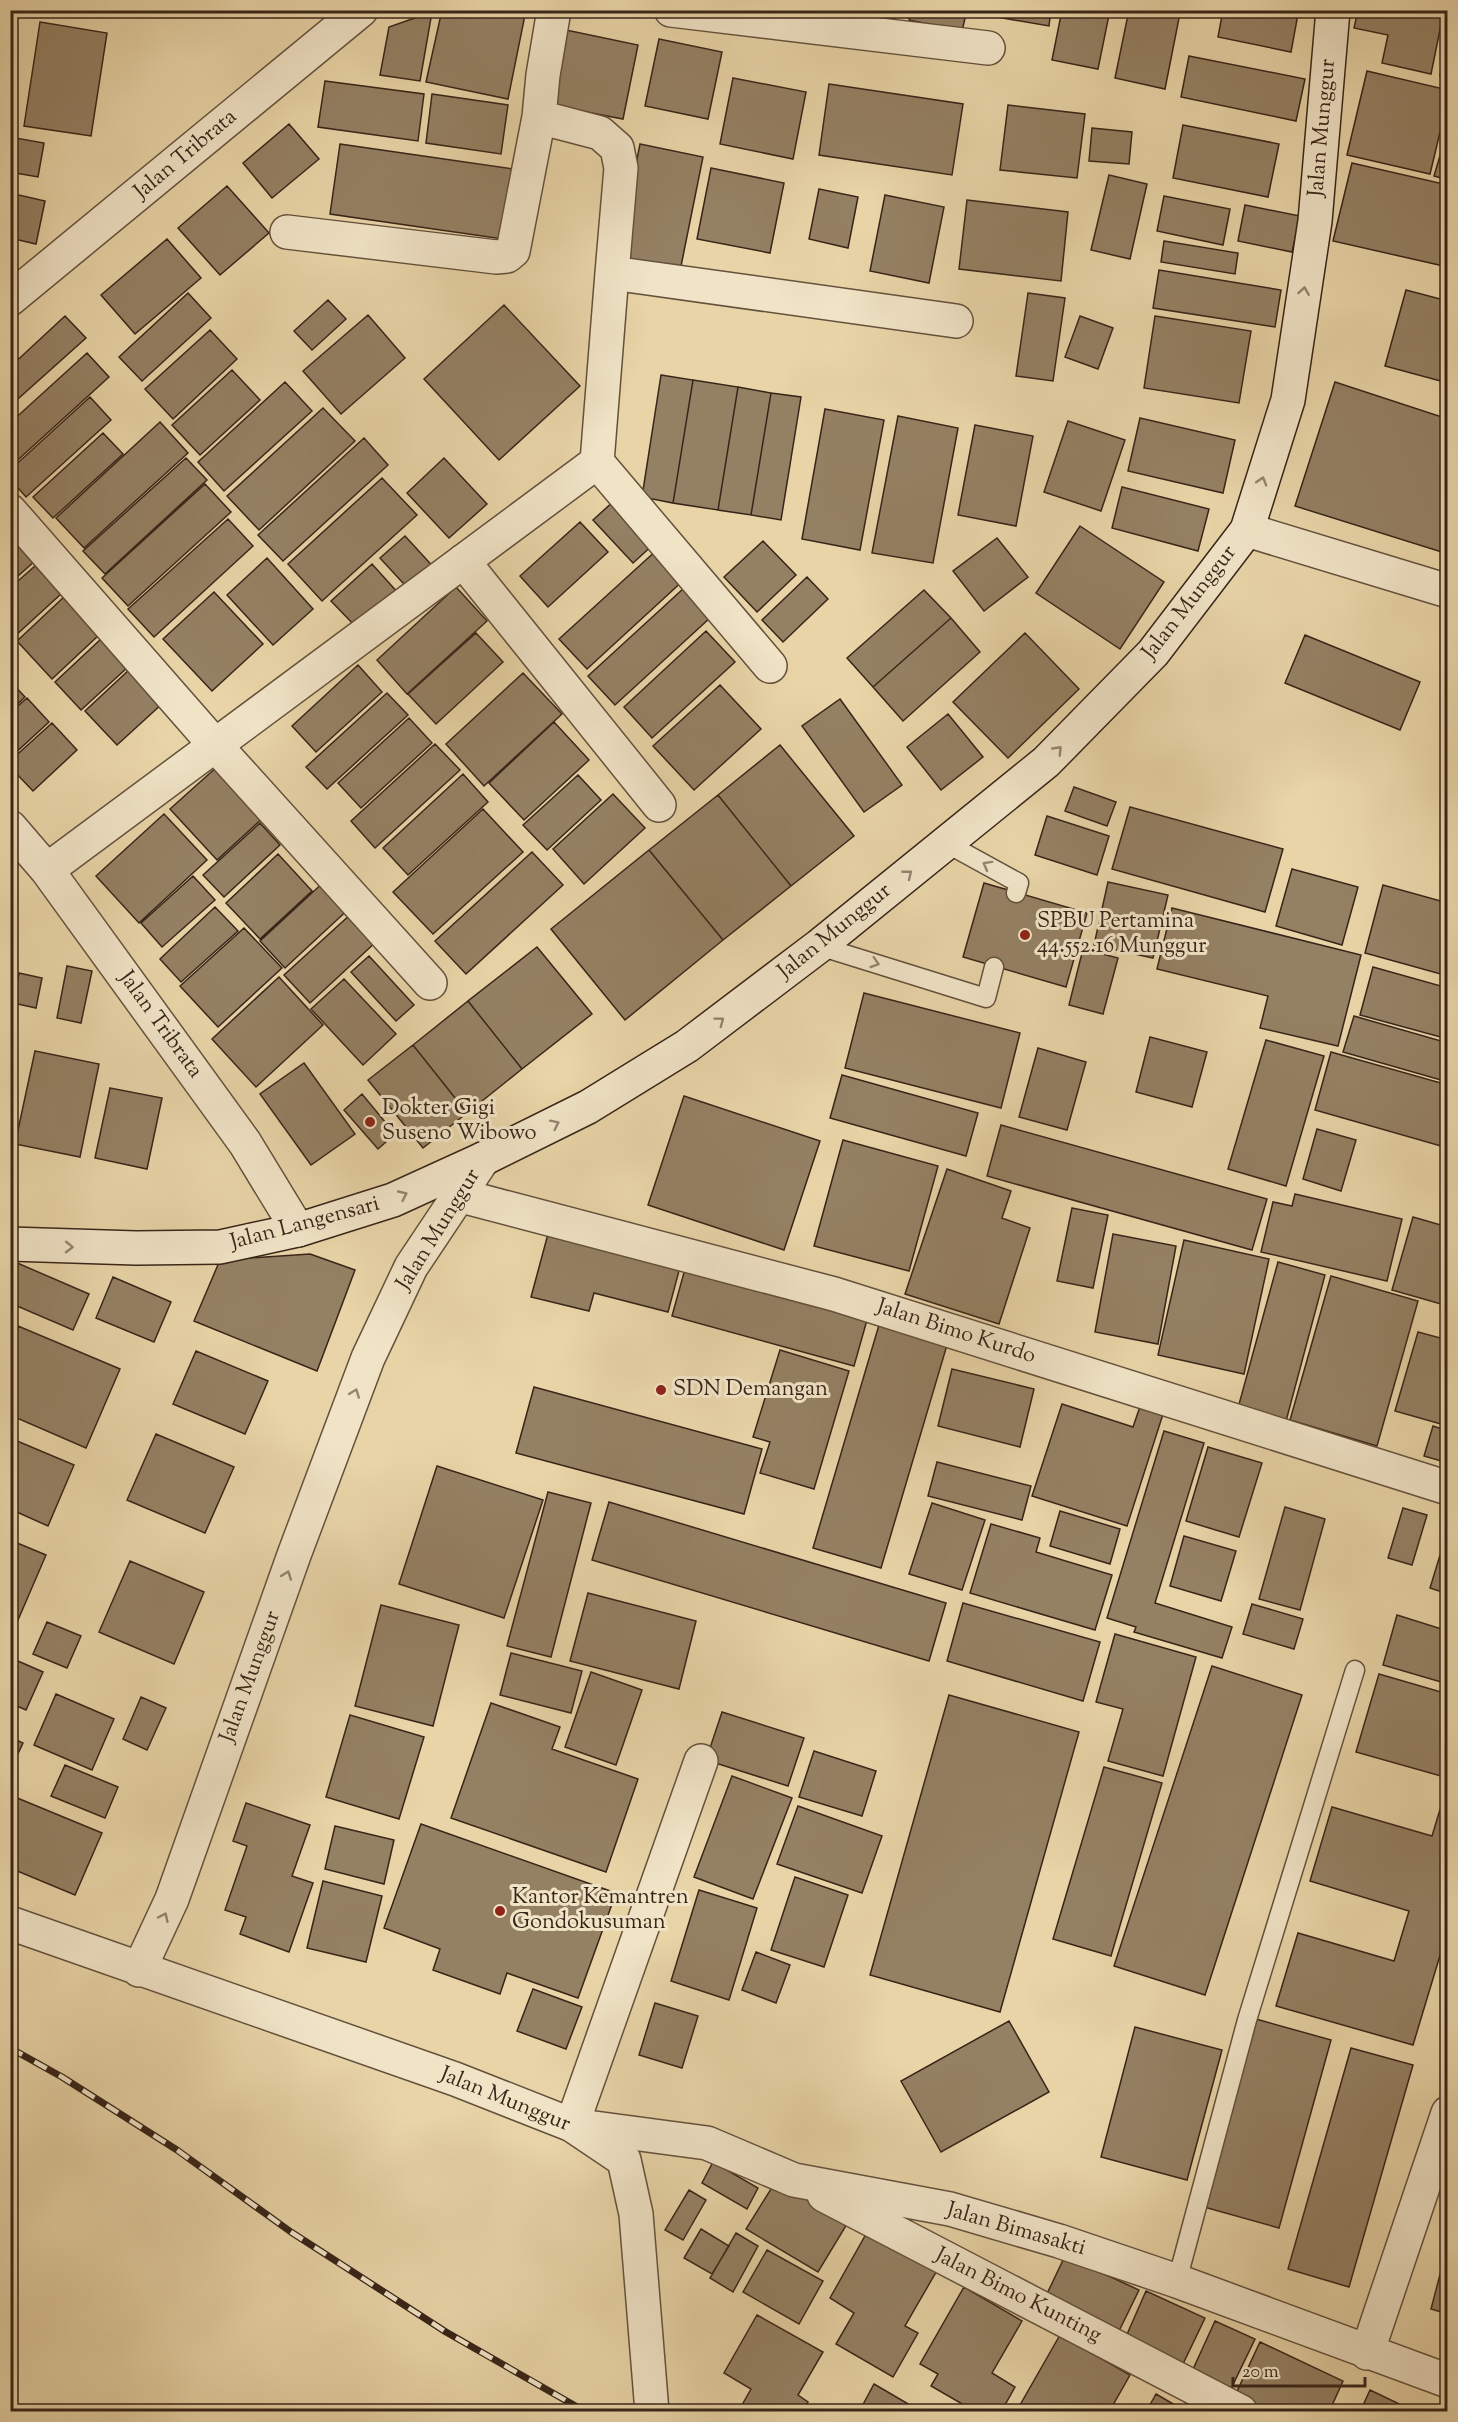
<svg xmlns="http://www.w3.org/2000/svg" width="1458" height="2422" viewBox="0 0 1458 2422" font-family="'Sorts Mill Goudy',serif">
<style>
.building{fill:#948063;stroke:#382519;stroke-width:1.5}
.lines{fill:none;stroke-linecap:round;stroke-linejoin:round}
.service-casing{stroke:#64513c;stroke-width:21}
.minor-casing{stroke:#64513c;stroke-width:36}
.tertiary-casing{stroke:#64513c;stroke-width:36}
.secondary-casing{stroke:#382519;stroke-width:36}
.service{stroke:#f0e3c6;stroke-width:18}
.minor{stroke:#f0e3c6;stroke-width:33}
.tertiary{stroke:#f0e3c6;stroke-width:33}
.secondary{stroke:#f0e3c6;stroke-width:33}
.rail-casing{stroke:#382519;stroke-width:7}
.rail{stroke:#f0e3c6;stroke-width:4.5;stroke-dasharray:14;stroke-linecap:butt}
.oneway{stroke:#948470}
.poi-dot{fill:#8f2418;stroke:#f0e3c6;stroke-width:2}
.labels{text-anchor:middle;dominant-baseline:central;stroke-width:6;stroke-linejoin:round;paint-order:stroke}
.street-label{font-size:22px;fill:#382519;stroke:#f0e3c6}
.poi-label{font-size:22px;fill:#382519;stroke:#f0e3c6;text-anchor:start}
</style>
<rect width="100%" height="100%" fill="#e8d4a7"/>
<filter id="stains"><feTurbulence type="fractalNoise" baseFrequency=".00333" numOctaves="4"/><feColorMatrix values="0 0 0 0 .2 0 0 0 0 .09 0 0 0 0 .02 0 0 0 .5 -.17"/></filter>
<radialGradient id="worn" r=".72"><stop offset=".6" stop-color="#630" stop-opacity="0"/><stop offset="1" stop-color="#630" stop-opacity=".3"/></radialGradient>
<path class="building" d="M442 10H526L508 99 426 82Z
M785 10H896L892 35Z
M911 10H967L962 31 909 20Z
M986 10H1051L1049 26 985 15Z
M1062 10H1110L1098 69 1052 60Z
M1129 10H1169L1180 13 1165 89 1115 78Z
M1223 10H1278L1298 14 1291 52 1218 37Z
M1358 10H1444L1431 74 1382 63 1388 35 1354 28Z
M432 12 420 81 380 75 389 27Z
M40 22 107 33 91 136 24 126Z
M566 30 638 45 623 119 550 105Z
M1448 36V78L1440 76Z
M659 39 722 52 708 119 645 106Z
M1189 56 1305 79 1296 121 1181 97Z
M1367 71 1448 90V99L1430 174 1347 155Z
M733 78 806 92 793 159 720 144Z
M325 81 424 94 418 141 318 127Z
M829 84 963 104 952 175 819 155Z
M432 94 508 105 501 154 426 143Z
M1008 105 1085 114 1077 178 1000 170Z
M289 124 319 159 272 198 243 163Z
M1183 125 1279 144 1268 197 1173 178Z
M1092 128 1132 132 1129 164 1089 161Z
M10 137 44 143 38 177 10 172Z
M1445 139 1448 140V180L1434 176Z
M340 144 520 170 510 240 330 214Z
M640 144 703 157 679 276 616 264Z
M1352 163 1448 185V267L1333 241Z
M711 168 784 183 770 253 697 239Z
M1109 175 1147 184 1130 259 1091 250Z
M227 186 269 233 220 275 178 228Z
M819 189 858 197 848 248 809 239Z
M10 193 45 201 36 244 10 238Z
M885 195 944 207 929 283 870 271Z
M1164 196 1230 209 1223 245 1157 231Z
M967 200 1068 212 1061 281 959 269Z
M1245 205 1300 216 1292 252 1238 241Z
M167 239 201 278 135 334 101 295Z
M1164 241 1238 253 1235 274 1161 262Z
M1159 270 1281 290 1275 327 1153 308Z
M1406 290 1448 301V383L1385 366Z
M188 293 211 318 142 381 119 357Z
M1028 293 1065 298 1053 381 1016 376Z
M328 300 346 319 312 350 294 331Z
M504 305 580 386 499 460 424 379Z
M368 315 405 358 341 414 303 371Z
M65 316 86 338 10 406V367Z
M1080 316 1113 328 1098 369 1065 357Z
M1155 316 1251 331 1239 403 1144 388Z
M210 330 237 359 173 419 145 389Z
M87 353 109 377 10 467V423Z
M232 370 260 400 200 455 172 425Z
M661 375 693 380 673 503 642 497Z
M693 380 738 387 718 510 673 503Z
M285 382 312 411 224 491 198 462Z
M1335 382 1448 419V554L1295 506Z
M738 387 771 393 751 515 718 510Z
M771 393 801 397 781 520 751 515Z
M90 397 111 420 26 497 10 479V470Z
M323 408 355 441 259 530 227 496Z
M825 409 884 420 860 550 802 539Z
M898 416 958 428 933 563 872 553Z
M1140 418 1235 440 1223 493 1128 471Z
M1068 421 1125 440 1101 511 1044 492Z
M160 422 188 453 84 548 56 518Z
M975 425 1033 436 1016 526 958 515Z
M103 433 123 454 53 518 33 497Z
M364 438 388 465 283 561 258 535Z
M186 458 207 480 105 574 83 551Z
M444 458 487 504 449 538 407 493Z
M382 478 417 515 322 601 288 564Z
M205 484 231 512 128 606 102 578Z
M1122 487 1209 509 1198 551 1112 528Z
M615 500 655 543 633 563 593 520Z
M228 519 253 546 154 637 128 609Z
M580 522 608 552 548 607 520 576Z
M1080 526 1164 582 1120 649 1036 593Z
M14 536 36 560 10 583V539Z
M405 536 438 572 414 595 380 558Z
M997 538 1028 577 984 611 953 571Z
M763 541 796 575 757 612 724 577Z
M659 548 686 578 587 669 559 639Z
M267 558 313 609 273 645 227 595Z
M372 564 399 594 359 630 331 601Z
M35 566 62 593 14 637 10 633V588Z
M807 577 828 599 783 642 762 620Z
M456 587 487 621 407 694 377 660Z
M684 588 711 617 615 705 588 676Z
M924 590 951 618 873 687 847 658Z
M214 592 263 644 212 691 163 639Z
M65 596 100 634 52 679 17 641Z
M951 618 980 652 903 721 873 687Z
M706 631 735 662 652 738 624 707Z
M476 633 503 662 436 724 408 694Z
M1025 633 1079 689 1008 758 953 702Z
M1305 635 1420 682 1400 730 1285 683Z
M102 638 128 667 81 710 55 682Z
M358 665 382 692 316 752 292 726Z
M131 668 163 703 117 745 85 711Z
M523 673 562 714 484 786 446 744Z
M10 681 25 697 10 711Z
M720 685 761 729 694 790 653 746Z
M387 693 408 715 327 789 306 767Z
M27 698 49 722 12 756 10 713Z
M840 699 902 785 864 812 802 726Z
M948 714 983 757 941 790 907 747Z
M409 718 432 743 361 808 338 783Z
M554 722 589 760 524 820 489 783Z
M52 723 77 750 33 791 10 767V761Z
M435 744 460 770 375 848 351 821Z
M780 745 854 836 791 886 718 795Z
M219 765 265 816 217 860 170 809Z
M463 774 488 802 408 875 383 848Z
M578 775 601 800 547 850 523 825Z
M1074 787 1116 802 1107 826 1065 811Z
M613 794 645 828 584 884 553 849Z
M718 795 791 886 723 940 649 850Z
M1130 807 1283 849 1265 912 1112 869Z
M483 809 523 852 433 934 393 892Z
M164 814 207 860 139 923 96 876Z
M1047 816 1109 836 1097 875 1035 855Z
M260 823 280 845 224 897 203 875Z
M649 850 723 940 625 1020 551 929Z
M532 852 563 885 466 974 435 941Z
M278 854 312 891 260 939 226 903Z
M1292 869 1358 887 1342 945 1276 926Z
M193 876 215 900 162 947 141 923Z
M327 879 353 905 285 968 260 941Z
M1108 882 1168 895 1153 958 1094 945Z
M984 883 1087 913 1066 987 963 957Z
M1383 885 1448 903V976L1365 953Z
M215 907 238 931 181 982 160 959Z
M1172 908 1361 955 1338 1046 1260 1028 1268 996 1157 969Z
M352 913 378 940 310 1003 284 975Z
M244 928 282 968 218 1027 180 986Z
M537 947 592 1014 522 1069 468 1001Z
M1083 949 1118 958 1103 1014 1069 1005Z
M369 956 414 1005 396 1021 351 972Z
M67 966 92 971 81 1023 57 1018Z
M1373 967 1448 988V1039L1360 1015Z
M19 973 42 978 36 1008 13 1003Z
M279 977 323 1025 256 1087 212 1039Z
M344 979 396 1034 363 1065 311 1009Z
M864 993 1020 1033 1001 1108 845 1068Z
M468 1001 522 1069 467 1113 413 1045Z
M1354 1016 1448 1043V1082L1343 1052Z
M1150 1037 1207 1052 1192 1107 1136 1092Z
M1266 1040 1324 1056 1286 1186 1228 1169Z
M413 1045 467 1113 423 1148 368 1080Z
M1038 1048 1086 1062 1067 1130 1019 1117Z
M35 1051 99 1064 80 1157 15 1144Z
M1331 1052 1448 1085V1148L1315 1110Z
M304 1063 355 1134 311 1165 260 1094Z
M842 1075 978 1113 966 1156 830 1118Z
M110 1088 162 1098 147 1169 95 1158Z
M362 1094 395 1134 378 1149 344 1110Z
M684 1096 820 1141 784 1250 648 1205Z
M1001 1125 1267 1199 1252 1250 987 1176Z
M1317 1129 1356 1140 1341 1191 1303 1179Z
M843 1140 938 1166 909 1271 814 1246Z
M10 1148 16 1150 10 1176Z
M947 1169 1011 1191 1002 1218 1030 1228 999 1324 905 1294Z
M1295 1194 1402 1219 1387 1281 1261 1252 1273 1202 1292 1206Z
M1072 1208 1108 1215 1093 1288 1057 1281Z
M1413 1217 1448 1227V1306L1392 1290Z
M548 1234 680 1267 668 1312 594 1293 589 1311 531 1297Z
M1113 1234 1176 1246 1158 1344 1095 1332Z
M1184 1240 1269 1259 1244 1374 1158 1355Z
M310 1254 355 1270 317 1371 194 1321 220 1260Z
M15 1262 89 1294 73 1330 10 1303V1271Z
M1278 1262 1325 1275 1286 1421 1238 1408Z
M685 1269 867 1320 854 1366 672 1316Z
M1331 1276 1418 1301 1377 1446 1290 1420Z
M113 1277 171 1302 154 1342 96 1318Z
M879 1325 947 1345 881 1568 813 1548Z
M18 1326 120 1369 86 1448 10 1415V1343Z
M1418 1332 1448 1340V1426L1395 1411Z
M780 1350 849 1371 814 1489 760 1473 770 1442 753 1437Z
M196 1351 268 1381 245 1434 173 1404Z
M952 1369 1034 1389 1020 1447 938 1426Z
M534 1387 762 1449 744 1514 516 1453Z
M1142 1401 1165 1408 1127 1526 1032 1496 1062 1404 1133 1427Z
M1433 1426 1448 1431V1463L1424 1456Z
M1164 1431 1204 1443 1155 1603 1232 1627 1222 1658 1134 1632 1136 1627 1107 1618Z
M156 1434 234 1467 205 1533 127 1500Z
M10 1438 74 1465 48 1526 10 1509Z
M1208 1447 1262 1463 1239 1537 1186 1521Z
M937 1462 1031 1486 1022 1520 928 1496Z
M437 1466 543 1500 504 1618 399 1584Z
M548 1492 591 1503 551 1657 507 1646Z
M609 1502 946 1603 929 1661 592 1560Z
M932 1503 985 1520 962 1590 909 1574Z
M1285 1507 1325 1519 1300 1610 1259 1599Z
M1403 1508 1427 1515 1412 1565 1388 1558Z
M1060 1511 1120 1529 1110 1564 1050 1546Z
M991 1524 1040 1538 1036 1552 1112 1575 1095 1630 970 1593Z
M1448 1529V1594L1430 1588Z
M1184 1536 1236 1551 1221 1601 1170 1586Z
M10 1540 46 1555 18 1620 10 1617Z
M130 1561 204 1592 174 1664 99 1632Z
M588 1593 696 1621 679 1689 570 1661Z
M963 1603 1100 1642 1083 1701 947 1661Z
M1252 1604 1303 1619 1294 1649 1243 1634Z
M381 1605 459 1625 433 1726 355 1706Z
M1397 1615 1448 1631V1684L1383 1665Z
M47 1622 81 1636 67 1668 33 1654Z
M1115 1634 1196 1657 1163 1776 1108 1761 1123 1709 1096 1702Z
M511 1653 582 1671 571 1713 500 1695Z
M11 1658 43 1672 26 1710 10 1703Z
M1212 1666 1302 1695 1205 1995 1114 1966Z
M591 1672 642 1690 616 1765 565 1747Z
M1379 1674 1448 1694V1778L1356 1752Z
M56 1694 114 1719 92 1770 34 1745Z
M949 1695 1079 1732 1000 2012 870 1975Z
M141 1697 166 1708 147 1750 123 1739Z
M491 1703 560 1727 552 1749 638 1779 606 1872 451 1818Z
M722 1712 804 1738 788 1786 706 1760Z
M350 1715 424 1737 399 1819 326 1797Z
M10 1737 23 1743 10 1770Z
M814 1751 876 1771 862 1816 799 1797Z
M65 1765 118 1787 105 1818 51 1796Z
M1104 1767 1162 1783 1111 1956 1053 1939Z
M732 1776 792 1798 753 1899 694 1877Z
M1448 1783V1929L1413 2045 1276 2006 1298 1933 1394 1961 1409 1911 1310 1881 1332 1807 1432 1836Z
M10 1795 102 1833 75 1895 10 1868Z
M246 1803 310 1825 292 1876 313 1883 289 1952 240 1934 246 1917 225 1910 247 1846 233 1841Z
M798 1806 882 1836 862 1893 777 1864Z
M421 1824 616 1893 578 1998 507 1973 500 1994 433 1970 440 1949 384 1928Z
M335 1826 394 1840 384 1884 325 1869Z
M795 1877 848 1895 824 1967 771 1950Z
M323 1881 382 1896 366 1962 307 1948Z
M699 1890 757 1908 729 2000 671 1981Z
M756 1952 790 1965 776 2003 742 1990Z
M533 1989 582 2007 566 2049 517 2031Z
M655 2003 698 2016 682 2068 639 2055Z
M1256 2019 1331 2040 1279 2228 1204 2207Z
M1009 2021 1049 2092 941 2152 901 2081Z
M1135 2027 1222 2050 1187 2180 1101 2157Z
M1351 2048 1413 2065 1349 2287 1288 2269Z
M713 2162 758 2188 747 2209 702 2183Z
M776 2181 847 2224 818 2272 746 2229Z
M689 2190 706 2200 683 2240 665 2230Z
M870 2227 939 2267 905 2326 918 2333 893 2377 836 2344 854 2313 830 2298Z
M701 2229 729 2246 712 2274 684 2258Z
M736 2233 758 2246 733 2292 710 2278Z
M1448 2244V2314L1431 2309Z
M767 2250 823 2281 799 2324 743 2292Z
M1065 2256 1139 2290 1118 2333 1044 2300Z
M964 2287 1022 2321 992 2373 1015 2387 1001 2412H976L931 2386 938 2374 920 2364Z
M1146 2291 1205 2318 1182 2366 1125 2339Z
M757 2315 823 2352 798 2395 808 2402 802 2412H738L751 2389 724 2373Z
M1215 2321 1255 2339 1227 2397 1189 2378Z
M1060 2335 1130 2375 1109 2412H1016Z
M1260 2342 1343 2381 1329 2412H1258L1233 2400Z
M874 2384 922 2412H859Z
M1370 2390 1416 2412H1360Z
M1156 2394 1187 2412H1146Z"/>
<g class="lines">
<defs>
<path id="service" d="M946 843 1019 883 1016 893
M819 946 986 998 994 967
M1177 2281 1247 2020 1355 1670"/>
<path id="minor" d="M671 10 988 48
M539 117 600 133 617 148 621 168 612 273 956 321
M287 232 496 257 507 256 513 251 539 117 543 75 554 10
M10 299 361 10
M597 462 770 666
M10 511 215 745 430 983
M1247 530 1448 591
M463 561 659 805
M10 827 47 870 245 1143 298 1230
M47 870 597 462 612 273
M458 1195 834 1294 1448 1488
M701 1761 572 2125 707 2143 794 2180 950 2209 1059 2241 1177 2281 1448 2381
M824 2195 1241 2412
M1367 2353 1448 2113"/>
<path id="tertiary" d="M10 1923 455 2079 572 2125 624 2160 636 2214 652 2412
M139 1970 172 1899 294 1555 368 1358 411 1267 483 1159"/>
<path id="secondary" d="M10 1244 136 1248 220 1247 298 1230 393 1200 483 1159 588 1107 687 1046 819 946 1046 762 1153 653 1247 530 1288 400 1315 221 1333 10"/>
</defs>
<use href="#service" class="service-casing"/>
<use href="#minor" class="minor-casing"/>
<use href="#tertiary" class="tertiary-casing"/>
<use href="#secondary" class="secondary-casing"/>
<use href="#service" class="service"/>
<use href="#minor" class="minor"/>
<use href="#tertiary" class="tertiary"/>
<use href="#secondary" class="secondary"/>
<defs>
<path id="rail" d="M10 2048 62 2077 177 2150 291 2232 446 2332 586 2412"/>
</defs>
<use href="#rail" class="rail-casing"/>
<use href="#rail" class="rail"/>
</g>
<defs><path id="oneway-chevron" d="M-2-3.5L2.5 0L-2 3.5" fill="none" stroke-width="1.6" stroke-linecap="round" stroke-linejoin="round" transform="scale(1.5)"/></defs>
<g class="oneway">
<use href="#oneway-chevron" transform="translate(1304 291) rotate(-81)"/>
<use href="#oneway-chevron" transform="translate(1262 481) rotate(-73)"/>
<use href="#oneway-chevron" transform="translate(1058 750) rotate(-46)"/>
<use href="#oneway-chevron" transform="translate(987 865) rotate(-151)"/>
<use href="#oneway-chevron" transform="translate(908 874) rotate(-39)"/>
<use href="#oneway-chevron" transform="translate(875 963) rotate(17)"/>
<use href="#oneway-chevron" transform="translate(720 1021) rotate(-37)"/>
<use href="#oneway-chevron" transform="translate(555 1124) rotate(-26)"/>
<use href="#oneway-chevron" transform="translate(403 1195) rotate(-25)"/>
<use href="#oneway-chevron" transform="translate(69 1247) rotate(1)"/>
<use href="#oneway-chevron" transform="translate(355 1393) rotate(-69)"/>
<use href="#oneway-chevron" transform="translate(287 1575) rotate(-70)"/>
<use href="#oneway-chevron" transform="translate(164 1917) rotate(-65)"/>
</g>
<g class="poi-dot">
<circle cx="1025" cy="935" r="6"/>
<circle cx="370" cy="1122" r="6"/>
<circle cx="661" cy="1390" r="6"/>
<circle cx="500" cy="1911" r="6"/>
</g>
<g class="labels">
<g class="street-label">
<text transform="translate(1323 128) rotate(-85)">Jalan Munggur</text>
<text transform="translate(186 155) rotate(-40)">Jalan Tribrata</text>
<text transform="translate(1190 603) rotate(-52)">Jalan Munggur</text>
<text transform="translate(835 932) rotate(-39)">Jalan Munggur</text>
<text transform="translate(160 1025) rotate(54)">Jalan Tribrata</text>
<text transform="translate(305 1224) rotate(-15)">Jalan Langensari</text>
<text transform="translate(439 1230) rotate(-58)">Jalan Munggur</text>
<text transform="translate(956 1332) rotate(18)">Jalan Bimo Kurdo</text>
<text transform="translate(251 1677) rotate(-70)">Jalan Munggur</text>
<text transform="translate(505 2100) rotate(22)">Jalan Munggur</text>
<text transform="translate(1016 2230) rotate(16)">Jalan Bimasakti</text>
<text transform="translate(1018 2296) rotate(27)">Jalan Bimo Kunting</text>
</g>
<g class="poi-label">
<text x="1037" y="922">SPBU Pertamina<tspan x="1037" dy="25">44.552.16 Munggur</tspan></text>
<text x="382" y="1109">Dokter Gigi<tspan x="382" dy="25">Suseno Wibowo</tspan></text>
<text x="673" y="1390">SDN Demangan</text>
<text x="512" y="1898">Kantor Kemantren<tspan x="512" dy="25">Gondokusuman</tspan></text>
</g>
</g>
<rect width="1458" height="2422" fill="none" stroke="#e8d4a7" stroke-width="36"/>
<rect x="12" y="12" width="1434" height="2398" fill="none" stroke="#382519" stroke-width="3"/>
<rect x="18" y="18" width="1422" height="2386" fill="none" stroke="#382519" stroke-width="1.5"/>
<path d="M1233 2377v9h132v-9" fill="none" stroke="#382519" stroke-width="3"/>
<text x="1242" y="2377" font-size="18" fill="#382519" stroke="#f0e3c6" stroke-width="4.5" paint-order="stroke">20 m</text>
<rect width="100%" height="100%" filter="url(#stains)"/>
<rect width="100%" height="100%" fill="url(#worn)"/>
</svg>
